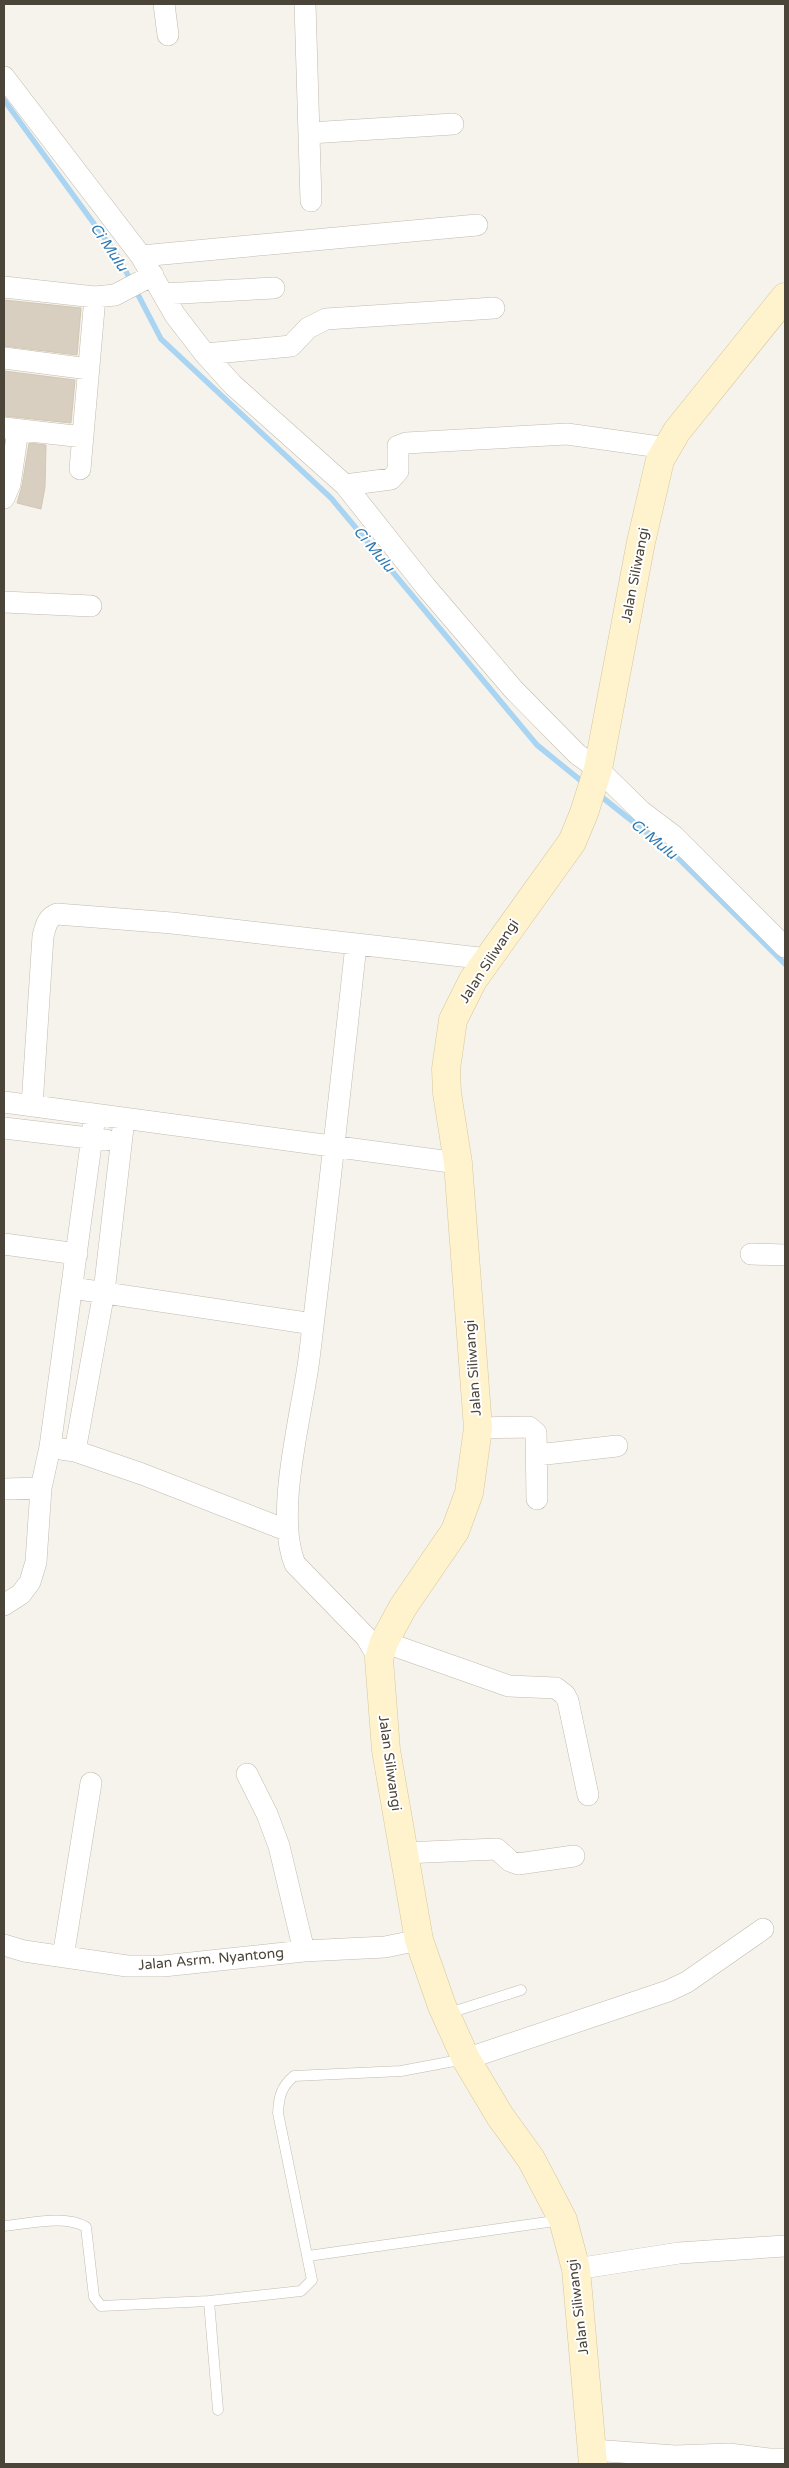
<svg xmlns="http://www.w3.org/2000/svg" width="789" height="2468" viewBox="0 0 789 2468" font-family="'Varela Round',sans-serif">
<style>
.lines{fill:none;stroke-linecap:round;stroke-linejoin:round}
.stream{stroke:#a9d4f2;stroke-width:5.5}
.building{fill:#d8cfc1;stroke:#d3c7b4}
.lane-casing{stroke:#c2bbae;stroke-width:11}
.street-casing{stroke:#c2bbae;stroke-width:22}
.secondary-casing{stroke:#d6c79b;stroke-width:29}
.lane{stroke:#fff;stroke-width:10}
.street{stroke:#fff;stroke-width:21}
.secondary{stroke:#fff3cd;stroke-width:28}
.labels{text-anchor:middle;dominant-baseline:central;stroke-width:4;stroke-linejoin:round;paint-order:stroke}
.street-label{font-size:14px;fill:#4b4439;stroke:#fff}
.water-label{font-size:15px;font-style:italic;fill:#2e7ab2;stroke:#fff}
</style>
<rect width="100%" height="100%" fill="#f6f3ec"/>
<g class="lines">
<path class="stream" d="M4 100 119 258 161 339 331 498 537 745 585 784
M598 794 675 855 785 964"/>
</g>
<path class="building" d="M4 300 81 308 77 355 4 346Z
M4 371 75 380 71 423 4 416Z
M29 443 46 445 45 487 41 509 17 503 22 486Z"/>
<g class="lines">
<defs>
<path id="lane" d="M446 2014 521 1990
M4 2226C29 2224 64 2214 86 2227L94 2297 101 2306 209 2301 301 2291 312 2280 278 2113C279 2096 281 2087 294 2076L401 2071 465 2059
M308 2256 562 2220
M209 2301 218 2410"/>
<path id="street" d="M164 4 168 35
M305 4 311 201
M4 77 141 256 175 315 205 354 233 385 345 485 426 587 513 689 577 754 598 769 641 811 674 836 785 947
M310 133 453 124
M141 256 477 225
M4 287 95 297
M163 294 274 288
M205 354 291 346 308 328 326 319 494 308
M4 358 89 369
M4 428 83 437
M80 469 95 297 115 295 153 275
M345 485 391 479 398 471V446L406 443 567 434 667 448
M4 498 10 484 18 430
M4 602 91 606
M356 945C341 1083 326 1221 309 1359 302 1414 274 1514 295 1564L366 1637 379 1659
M4 1102 458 1163
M32 1106 43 936C46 925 47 918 57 914L172 923 488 959
M4 1128 106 1140
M4 1244 77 1254
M751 1254 785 1255
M72 1288 313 1324
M478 1428 529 1427 536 1433 537 1499
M61 1449 75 1451 142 1474 286 1530
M75 1451 104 1292 124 1119
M537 1455 617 1446
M4 1489 41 1488
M4 1605 21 1594 30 1582 36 1562 41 1488 50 1447 95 1115
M384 1642 509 1686 556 1688 565 1695 568 1701 588 1795
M247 1774 267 1814 279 1846 304 1951
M403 1853 497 1849 510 1861 518 1864 574 1856
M4 1945 24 1951 127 1966H163L304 1951 385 1947 419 1940
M63 1957 91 1783
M466 2059 668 1991 687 1982 763 1929
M576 2269 679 2253 785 2246
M593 2450 675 2456 729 2454 769 2459H785"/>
<path id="secondary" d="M593 2464 576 2269 563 2220 531 2159 500 2116 466 2059 442 2006 419 1940 386 1750 379 1659 384 1642 403 1607 455 1531 469 1493 478 1428 458 1163 447 1093 446 1069 453 1020 473 980 572 842 584 813 598 769 641 542 660 460 677 431 785 297"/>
</defs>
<use href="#lane" class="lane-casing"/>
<use href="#street" class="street-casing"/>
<use href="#secondary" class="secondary-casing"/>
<use href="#lane" class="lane"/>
<use href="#street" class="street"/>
<use href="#secondary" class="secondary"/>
</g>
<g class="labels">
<g class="street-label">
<text transform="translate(635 575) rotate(-79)">Jalan Siliwangi</text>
<text transform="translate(489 961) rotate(-57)">Jalan Siliwangi</text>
<text transform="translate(473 1368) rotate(-94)">Jalan Siliwangi</text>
<text transform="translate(390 1763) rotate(82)">Jalan Siliwangi</text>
<text transform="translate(211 1959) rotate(-5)">Jalan Asrm. Nyantong</text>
<text transform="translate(578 2307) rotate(-97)">Jalan Siliwangi</text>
</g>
<g class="water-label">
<text transform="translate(109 247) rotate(56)">Ci Mulu</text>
<text transform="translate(374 549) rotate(50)">Ci Mulu</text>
<text transform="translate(654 839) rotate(39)">Ci Mulu</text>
</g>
</g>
<rect width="789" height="2468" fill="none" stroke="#4b4439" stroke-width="10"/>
</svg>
